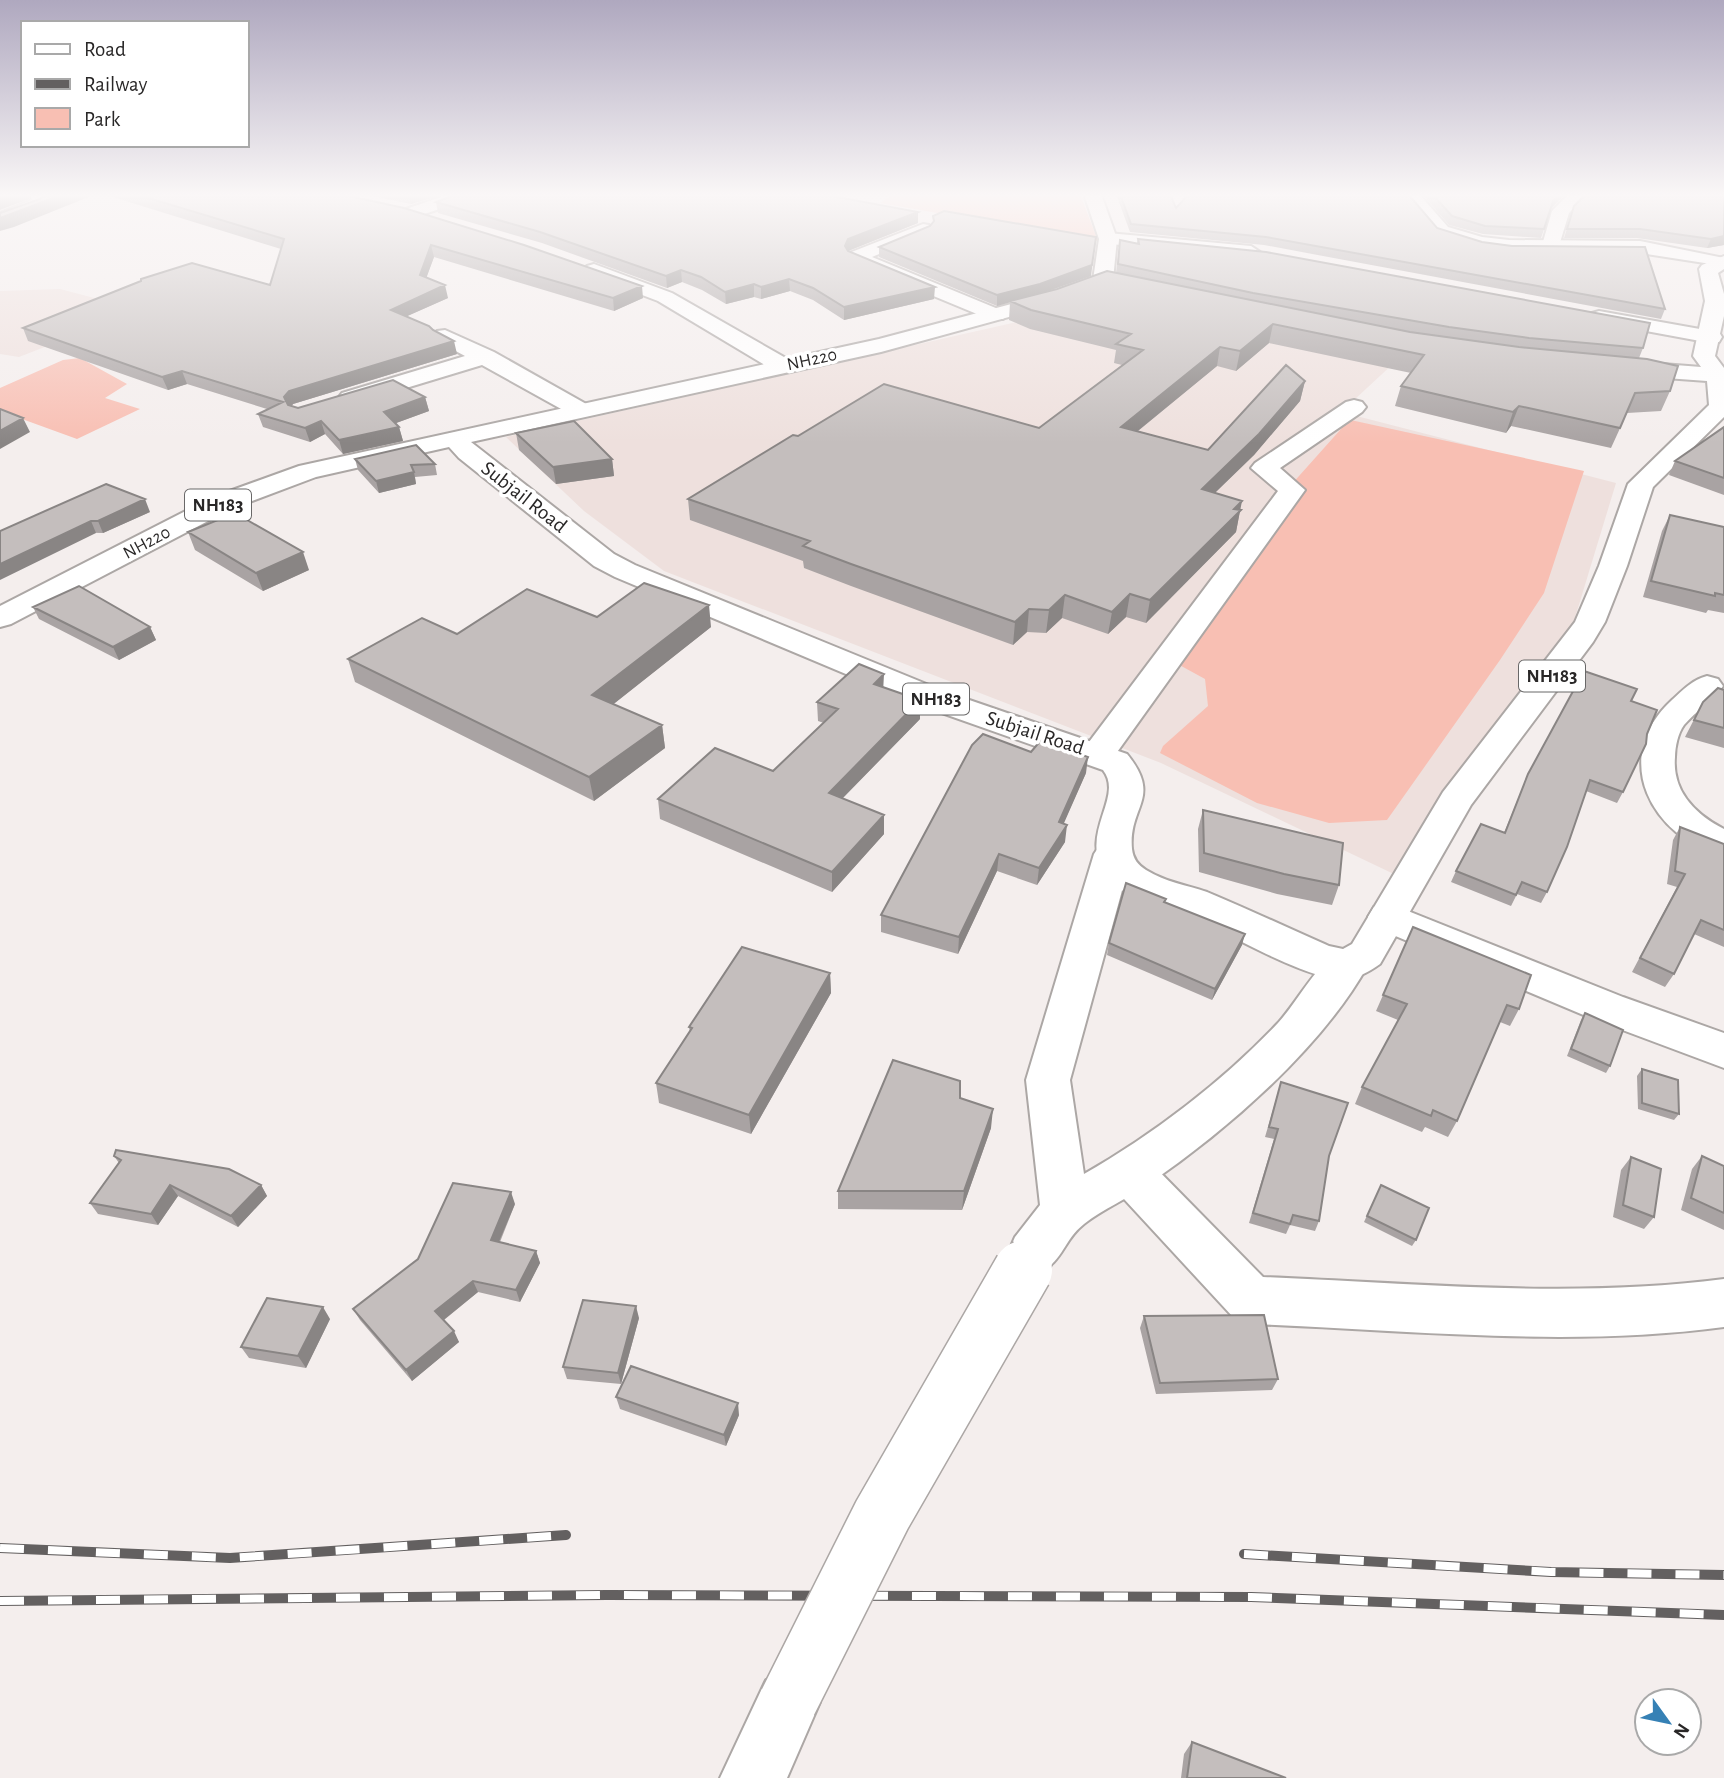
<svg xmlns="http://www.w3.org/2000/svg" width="1724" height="1778" viewBox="0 0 1724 1778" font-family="'Alegreya Sans',sans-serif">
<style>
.built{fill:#eee0dd}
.green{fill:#f8bfb3}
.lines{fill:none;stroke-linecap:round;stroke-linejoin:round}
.street-casing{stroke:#aca7a5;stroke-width:4}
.secondary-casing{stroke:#aca7a5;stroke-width:4}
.primary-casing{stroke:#aca7a5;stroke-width:4}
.highway-casing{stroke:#aca7a5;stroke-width:4}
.street{fill:#fff;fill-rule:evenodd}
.secondary{fill:#fff;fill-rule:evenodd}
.primary{fill:#fff;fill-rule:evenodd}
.highway{fill:#fff;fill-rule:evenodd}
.rail-casing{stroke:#636060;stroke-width:10}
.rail{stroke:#fff;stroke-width:8;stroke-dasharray:24;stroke-linecap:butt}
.secondary-bridge-far1-casing{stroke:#aca7a5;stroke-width:47;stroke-linecap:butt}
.secondary-bridge-casing{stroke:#aca7a5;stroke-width:61;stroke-linecap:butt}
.secondary-bridge-far1{stroke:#fff;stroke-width:44}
.secondary-bridge{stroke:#fff;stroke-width:58}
.wall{fill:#a9a3a3}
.shaded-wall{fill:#898584}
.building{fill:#c4bebd;stroke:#898584;stroke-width:2}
.labels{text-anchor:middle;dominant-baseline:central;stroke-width:7;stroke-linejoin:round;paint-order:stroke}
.far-street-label{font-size:18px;fill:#292727;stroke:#fff}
.shield{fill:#fff;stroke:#696868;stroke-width:2}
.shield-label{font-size:19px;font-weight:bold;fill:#292727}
.street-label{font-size:21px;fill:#292727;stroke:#fff}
</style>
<rect width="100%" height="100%" fill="#f4eeed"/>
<path class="built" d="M60 289 140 310 19 357 0 354V291Z
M1211 311 1407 351 1341 412 1616 483 1574 621 1398 876 1161 763 664 571 584 511 506 437 1044 316Z"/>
<path class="green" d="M893 194H1080L1098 241 880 203Z
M80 358 127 384 105 398 140 409 77 439 0 411V388L63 360Z
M1346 419 1584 471 1544 593 1500 660 1387 820 1329 823 1257 803 1160 753 1163 746 1208 706 1205 679 1163 656 1274 504 1341 429Z"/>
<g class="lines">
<defs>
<path id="street" d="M30 194H49L52 197 44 208 0 224V213L32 200Z
M439 194H456L461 199 458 203 412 218 403 213 406 209 441 197Z
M1569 194H1587L1569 213 1558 249H1544L1542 245 1552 211Z
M923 224 929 225 932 229 929 233 872 257 1003 311 1006 315 1003 319H989L849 261 847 257 849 253Z
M1108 233 1251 246 1260 252 1251 258 1101 243 1099 239Z
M594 264 672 293 791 361 794 366 791 371H775L658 301 587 274 584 270 587 266Z
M1599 311 1711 331 1719 332 1722 337 1719 342 1711 343 1592 321 1589 317 1592 313Z
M445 330 494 352 588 405 592 410 588 415H572L482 365 350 405 342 403 338 398 342 393 465 356 437 341 434 336 437 331Z
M1354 400 1362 402 1366 407 1362 412 1280 468 1305 490 1110 762 1098 765 1086 762 1081 754 1086 746 1278 491 1251 468 1255 463 1346 402Z
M1707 676 1718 679 1723 686C1713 701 1696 711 1684 725 1678 733 1675 747 1675 757 1672 791 1695 814 1724 829V857C1651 837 1609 758 1672 700 1683 690 1692 680 1707 676Z
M1388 903 1623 997 1724 1033V1068L1593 1019 1374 927 1368 917 1374 907Z
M1129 1152 1146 1158 1263 1277C1416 1283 1571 1299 1724 1279V1327C1568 1348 1408 1330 1251 1324L1233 1317 1112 1186 1105 1172 1112 1158Z"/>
<path id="secondary" d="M1402 194H1419L1448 227 1482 237 1509 240 1640 241 1724 258V266L1640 253 1509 252 1480 248 1436 235Z
M1113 841 1126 845 1132 854 1070 1080 1084 1174C1154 1134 1223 1081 1278 1023 1297 1002 1311 974 1332 956 1341 948 1352 951 1362 954L1368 965C1321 1049 1226 1131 1147 1185 1127 1199 1103 1209 1084 1224 1061 1242 1065 1263 1033 1275L1015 1269 1008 1253 1015 1237 1040 1205 1026 1080 1094 854 1100 845Z
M788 1670 810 1680 820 1702 787 1778H720L766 1680Z"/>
<path id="primary" d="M1084 194H1101L1117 239 1113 280 1103 286 1093 280 1099 239Z"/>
<path id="highway" d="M1724 256V269L1718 273 1724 294V316L1715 356 1724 368V417L1653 487 1627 566 1605 622 1593 642 1471 805 1380 964C1369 972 1355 980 1341 979 1304 978 1229 934 1192 917 1171 908 1147 904 1127 893 1119 889 1112 884 1106 876 1077 833 1125 798 1103 770L922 706 615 577 594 566 459 458 449 447 316 477 231 509 11 624 0 627V606L213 497 299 466 879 339 1060 291 1067 293 1070 297 1067 301 881 352 471 442 614 554 635 565 946 692 1127 754C1163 798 1128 806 1132 849 1133 859 1138 865 1146 870 1165 882 1187 885 1207 892 1248 909 1288 928 1329 946L1343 949 1352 944 1443 792 1575 622 1599 566 1628 484 1709 405 1707 381 1624 375 1616 373 1613 368 1616 363 1624 361 1701 367 1693 356 1705 301 1699 269 1702 265Z"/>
</defs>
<use href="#street" class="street-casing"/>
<use href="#secondary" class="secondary-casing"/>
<use href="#primary" class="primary-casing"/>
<use href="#highway" class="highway-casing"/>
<use href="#street" class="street"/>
<use href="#secondary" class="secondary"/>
<use href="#primary" class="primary"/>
<use href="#highway" class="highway"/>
<defs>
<path id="rail" d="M0 1548 230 1558 566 1535
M1244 1554 1551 1572 1724 1575
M0 1601 607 1595 1251 1597 1724 1615"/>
</defs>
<use href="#rail" class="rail-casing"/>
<use href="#rail" class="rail"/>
<defs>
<path id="secondary-bridge-far1" d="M1022 1272 1033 1253"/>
<path id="secondary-bridge" d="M788 1702 882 1515 1023 1270"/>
</defs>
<use href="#secondary-bridge-far1" class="secondary-bridge-far1-casing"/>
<use href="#secondary-bridge" class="secondary-bridge-casing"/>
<use href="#secondary-bridge-far1" class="secondary-bridge-far1"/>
<use href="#secondary-bridge" class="secondary-bridge"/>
</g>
<path class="wall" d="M103 194H340L643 298 614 311 434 257 426 278 448 298 407 316 433 330 457 354 293 404 292 406 298 408 425 397 429 411 396 423 399 427 403 441 343 454 325 434 310 442 263 427 258 414 267 409 187 384 168 390 28 341 23 328 270 285 281 249Z
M362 194H438L437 196 411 204Z
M1116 194H1170L1176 208 1437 228 1665 309 1661 319 1264 245 1130 232Z
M1422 194H1565L1551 209 1541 238 1483 234 1449 225Z
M1724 194V245L1707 248 1637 238H1564L1574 206Z
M436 202 918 223 848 251 934 299 844 320 813 300 790 291 761 299 754 297 726 304 702 290 682 282 667 288 542 243 438 213Z
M933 216 1091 276 1046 292 1116 273 1120 240 1137 243 1138 239 1643 348 1639 358 1670 391 1661 411 1627 413 1611 448 1511 426 1506 433 1395 406 1401 386 1411 373 1269 343 1236 371 1217 366 1138 431 1208 450 1305 381 1300 401 1254 455 1215 493 1240 510 1236 532 1146 623 1126 617 1108 634 1062 618 1046 633 1027 632 1013 645 851 586 804 568 803 561 690 520 688 499 798 436 1039 428 1122 365 1114 363 1116 350 1030 329 1009 320 1010 302 997 306 879 257V247L930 226 933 222Z
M1724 427V495L1669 475 1675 461Z
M516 433 612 459 614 476 556 484 519 450Z
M355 459 435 464 437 475 415 477 416 484 379 493 358 470Z
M150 512 103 533 0 531Z
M1670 515 1724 527V613L1708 610 1706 613 1643 597 1662 531Z
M188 532 309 570 263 591 195 550Z
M33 607 150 627 156 640 119 660 39 619Z
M597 617 711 627 613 704 662 725 665 748 594 801 355 682 348 659 457 634Z
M883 687 920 719 843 798 884 834 832 892 660 819 658 799 773 771 824 723 818 721 817 702Z
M1724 688V748L1685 737 1703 702 1723 690Z
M1631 702 1623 792 1617 803 1586 791 1547 892 1541 903 1517 894 1511 906 1451 882 1456 871 1504 833 1528 774Z
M1086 773 1063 824 1065 842 1037 885 997 871 958 954 881 932V915Z
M1203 810 1339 885 1332 905 1277 894 1199 872 1198 829Z
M1680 827 1724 844V947L1694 934 1674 974 1665 987 1632 972 1677 887 1667 884 1673 840Z
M1165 903 1242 945 1212 1000 1107 955 1109 943Z
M1413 927 1519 1009 1510 1026 1500 1022 1457 1121 1448 1137 1425 1127 1422 1132 1355 1104 1362 1087 1398 1020 1376 1011Z
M830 973 831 993 751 1134 659 1103 656 1083 690 1032 689 1027Z
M1585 1013 1610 1066 1606 1073 1567 1056 1581 1020Z
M1642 1069 1679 1114 1674 1120 1638 1109 1637 1076Z
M1281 1082 1329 1156 1319 1221 1315 1231 1290 1225 1286 1234 1249 1223 1274 1139 1265 1137Z
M960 1098 991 1128 962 1210 838 1209V1191Z
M114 1156 261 1185 267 1196 238 1227 178 1196 158 1225 98 1214 90 1203 119 1163Z
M1702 1156 1724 1166V1230L1681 1210 1692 1169Z
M1631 1157 1654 1217 1644 1229 1613 1217 1621 1170Z
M1381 1185 1416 1240 1412 1246 1364 1222Z
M515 1204 500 1242 536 1251 540 1263 520 1302 478 1292 444 1320 459 1342 412 1381 360 1320 353 1309Z
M1144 1316 1278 1379 1272 1390 1156 1394 1140 1328Z
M639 1318 621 1384 567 1379 563 1367Z
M330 1319 306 1368 249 1358 241 1347Z
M616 1397 739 1415 726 1446 620 1409Z
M1192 1742 1286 1778H1181L1184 1754Z"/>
<path class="shaded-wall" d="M8 194H30L29 199 0 210V197Z
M64 194H96L14 227 0 231V218Z
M409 194H438L437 196 411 204Z
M1560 194H1565L1550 209 1553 201Z
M918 212V223L848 251 845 258V246L848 239Z
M1724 236V245L1707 248 1711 239Z
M1096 237 1091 276 1039 294 997 306V295Z
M431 245 434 257 423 287 420 275Z
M681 270 682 282 667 288 666 276Z
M789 279 790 291 761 299V287Z
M754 284V297L726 304 725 292Z
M445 285 448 298 394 322 391 310Z
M642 286 643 298 614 311 613 298Z
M935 287 934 299 844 320V307Z
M1273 324 1269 343 1236 371 1240 351Z
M454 341 457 354 293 404 288 410 284 397 289 391Z
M1220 347 1217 366 1118 447 1121 427Z
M182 371 187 384 168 390 162 377Z
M1305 381 1300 401 1254 455 1197 510 1202 489Z
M425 397 429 411 388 426 384 412Z
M1519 406 1511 426 1506 433 1513 412Z
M23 418 30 432 0 449V431Z
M321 421 325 434 310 442 305 428Z
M399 427 403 441 343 454 339 440Z
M612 459 614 476 556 484 553 467Z
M414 472 416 484 379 493 376 481Z
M145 499 150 512 103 533 98 521Z
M1242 501 1236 532 1146 623 1150 600Z
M91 521 96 533 0 580V564Z
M303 552 309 570 263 591 256 573Z
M1130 594 1126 617 1108 634 1112 612Z
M1065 595 1062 618 1046 633 1049 610Z
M709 605 711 627 596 718 592 695Z
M1029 609 1027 632 1013 645 1015 622Z
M150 627 156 640 119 660 113 647Z
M884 674 883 693 874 684Z
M920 700V719L829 812V793Z
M662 725 665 748 594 801 589 777Z
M1088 757 1086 773 1057 839 1059 822Z
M884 815V834L832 892V872Z
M1067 825 1065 842 1037 885 1039 868Z
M999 854 997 871 958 954 959 937Z
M1245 934 1242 945 1212 1000 1215 989Z
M830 973 831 993 751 1134 749 1115Z
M993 1109 991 1128 962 1210 964 1191Z
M170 1185 178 1196 158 1225 151 1214Z
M261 1185 267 1196 238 1227 231 1216Z
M511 1192 515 1204 495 1251 491 1240Z
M536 1251 540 1263 520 1302 516 1290Z
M473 1281 478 1292 441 1322 435 1311Z
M636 1306 639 1318 621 1384 618 1373Z
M323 1307 330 1319 306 1368 298 1356Z
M454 1331 459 1342 412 1381 406 1370Z
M738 1403 739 1415 726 1446 724 1435Z"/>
<path class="building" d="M45 194H64L0 218V213L40 199Z
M135 194H340L404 208 524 245 642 286 613 298 431 245 420 275 445 285 391 310 429 326 433 330 454 341 289 391 284 397 288 405 298 408 393 380 425 397 384 412 399 427 339 440 321 421 305 428 258 414 283 402 182 371 162 377 23 328 141 281V279L192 263 270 285 284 239Z
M457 194H821L918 212 848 239 845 246 848 251 935 287 844 307 813 288 789 279 761 287 754 284 725 292 701 277 681 270 666 276 540 232 436 202Z
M1120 194H1170L1176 208 1189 194H1408L1437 228 1482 242 1512 246 1645 247 1665 309 1266 237 1131 224Z
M1432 194H1560L1553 201 1544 229 1485 226 1452 216Z
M1586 194H1724V236L1711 239 1640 229H1567L1574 206Z
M944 211 1096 237 1092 265 1040 284 997 295 879 247 930 226 934 221 933 216Z
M1138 239 1266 252 1650 323 1643 348 1529 338 1449 327 1253 293 1118 264 1120 240 1139 244Z
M1107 271 1410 332 1519 347 1647 359 1678 366 1670 391 1635 393 1620 428 1519 406 1513 412 1401 386 1424 355 1273 324 1240 351 1220 347 1121 427 1208 450 1286 365 1305 381 1259 434 1202 489 1242 501 1234 509 1241 510 1150 600 1130 594 1112 612 1065 595 1049 610 1029 609 1015 622 851 564 803 546 810 541 688 499 793 435 798 436 884 384 1039 428 1143 350 1116 344 1131 334 1031 310 1010 301 1057 289Z
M0 409 23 418 0 431Z
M574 421 612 459 553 467 516 433Z
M1724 427V478L1675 461Z
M416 445 435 464 411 465 414 472 376 481 355 459Z
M106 484 145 499 98 521H91L0 564V531Z
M235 513 303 552 256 573 188 532Z
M1670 515 1724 527V595L1715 593V596L1651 581Z
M644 583 709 605 592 695 662 725 589 777 348 659 422 618 457 634 527 589 597 617Z
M79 586 150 627 113 647 33 607Z
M859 664 884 674 874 684 920 700 829 793 884 815 832 872 658 799 715 748 773 771 838 709 817 702Z
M1584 671 1637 689 1631 701 1657 710 1647 734 1646 744 1623 792 1590 780 1567 847 1547 892 1522 882 1516 895 1456 871 1481 824 1505 833 1528 774Z
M1718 688 1724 690V728L1694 720 1703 702Z
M983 734 1031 752 1041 740 1088 757 1059 822 1067 825 1039 868 999 854 959 937 881 915 972 745Z
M1203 810 1343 843 1339 885 1284 874 1204 853Z
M1680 827 1724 844V930L1701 920 1674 974 1640 958 1685 874 1675 871Z
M1126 883 1166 899 1164 902 1245 934 1215 989 1109 943Z
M1413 927 1531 975 1519 1009 1507 1005 1457 1121 1433 1110 1431 1116 1362 1087 1407 1004 1383 995Z
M742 947 830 973 749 1115 656 1083 692 1028 689 1027Z
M1585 1013 1623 1030 1610 1066 1571 1049Z
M893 1060 960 1081V1098L993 1109 964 1191H838Z
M1642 1069 1678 1080 1679 1114 1642 1103Z
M1281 1082 1348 1103 1329 1156 1319 1221 1293 1215 1290 1224 1253 1213 1278 1129 1269 1127Z
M116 1150 229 1169 261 1185 231 1216 170 1185 151 1214 90 1203 121 1160 114 1156Z
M1702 1156 1724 1166V1213L1691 1198Z
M1631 1157 1661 1169 1654 1217 1623 1205Z
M453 1183 511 1192 491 1240 536 1251 516 1290 473 1281 435 1311 454 1331 406 1370 353 1309 418 1259Z
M1381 1185 1429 1208 1416 1240 1367 1216Z
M267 1298 323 1307 298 1356 241 1347Z
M583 1300 636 1306 618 1373 563 1367Z
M1264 1315 1278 1379 1160 1383 1144 1316Z
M631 1366 738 1403 724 1435 616 1397Z
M1192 1742 1286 1778H1187Z"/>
<linearGradient id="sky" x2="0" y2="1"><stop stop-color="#afa8bf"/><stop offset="0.44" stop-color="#faf7f7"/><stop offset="1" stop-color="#faf7f7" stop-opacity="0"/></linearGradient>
<rect width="1724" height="443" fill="url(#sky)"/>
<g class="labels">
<g class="far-street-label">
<text transform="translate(812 360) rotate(-12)">NH220</text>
<text transform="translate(147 543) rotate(-28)">NH220</text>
</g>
<g class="shield">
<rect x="185" y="489.5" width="66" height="31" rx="5"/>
<rect x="1519" y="660.5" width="66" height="31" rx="5"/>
<rect x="903" y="683.5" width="66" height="31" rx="5"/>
</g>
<g class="shield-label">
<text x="218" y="505">NH183</text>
<text x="1552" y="676">NH183</text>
<text x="936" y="699">NH183</text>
</g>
<g class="street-label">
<text transform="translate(524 497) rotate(38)">Subjail Road</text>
<text transform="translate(1035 733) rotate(18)">Subjail Road</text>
</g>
</g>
<rect x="21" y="21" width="228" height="126" fill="#ffffff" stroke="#a9a9a9" stroke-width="2"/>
<rect x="35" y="44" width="35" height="10" fill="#ffffff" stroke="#a9a9a9" stroke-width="2"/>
<text x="84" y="56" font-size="21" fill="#292727">Road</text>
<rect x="35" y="79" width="35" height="10" fill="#636060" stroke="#a9a9a9" stroke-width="2"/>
<text x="84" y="91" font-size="21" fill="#292727">Railway</text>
<rect x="35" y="108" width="35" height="21" fill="#f8bfb3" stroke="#a9a9a9" stroke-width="2"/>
<text x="84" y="126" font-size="21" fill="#292727">Park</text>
<g transform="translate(1668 1722) rotate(123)"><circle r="33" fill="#ffffff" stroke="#a9a9a9" stroke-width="2"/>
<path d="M0-5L12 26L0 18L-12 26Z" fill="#3681b5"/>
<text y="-10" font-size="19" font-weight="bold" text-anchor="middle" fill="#292727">N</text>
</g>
</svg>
